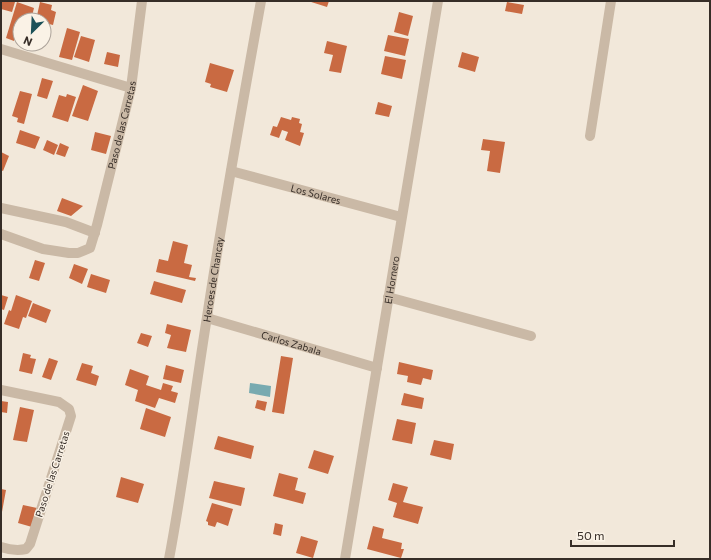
<svg xmlns="http://www.w3.org/2000/svg" width="711" height="560" viewBox="0 0 711 560" font-family="Commissioner,sans-serif">
<style>
.water{fill:#78aab0}
.building{fill:#c96a42}
.lines{fill:none;stroke-linecap:round;stroke-linejoin:round}
.street{stroke:#cab9a6;stroke-width:10}
.labels{text-anchor:middle;dominant-baseline:central;stroke-width:3;stroke-linejoin:round;paint-order:stroke}
.street-label{font-size:10px;fill:#362d27;stroke:#faf2e6}
</style>
<rect width="100%" height="100%" fill="#f2e8da"/>
<path class="water" d="M250 383 271 386 270 397 249 393Z"/>
<path class="building" d="M1 1 15 2 12 12 1 9Z
M308 1H329L327 7Z
M17 2 34 8 31 20H20V32L17 31 14 41 6 38Z
M40 2 52 5 51 10 56 12 53 25 49 24 48 27 44 26V20H36Z
M507 2 524 5 522 14 505 11Z
M399 12 413 16 408 36 394 32Z
M67 28 80 32 72 60 59 57Z
M388 35 409 39 405 56 384 51Z
M81 36 95 40 89 62 74 57Z
M327 41 347 46 341 73 329 71 333 55 324 53Z
M107 52 120 55 118 67 104 64Z
M462 52 479 57 475 72 458 67Z
M385 56 406 60 402 79 381 74Z
M210 63 234 70 227 92 210 87 211 84 205 82Z
M42 78 53 81 47 99 37 96Z
M83 85 98 91 88 121 72 116Z
M20 91 32 94 24 124 17 122 18 118 12 116Z
M67 94 76 97 68 122 52 117 59 95 66 97Z
M378 102 392 106 389 117 375 114Z
M281 117 291 120 292 117 300 119 299 123 302 124 300 132 304 133 300 146 285 140 288 132 282 130 279 138 270 135 273 126 277 127Z
M20 130 40 137 35 149 16 143Z
M95 132 111 136 106 154 91 150Z
M483 139 505 142 500 173 487 171 490 151 481 150Z
M47 140 58 145 54 155 43 150Z
M60 143 69 147 65 157 56 154Z
M1 152 9 156 3 171 1 170Z
M62 198 83 206 71 216 57 211Z
M173 241 188 245 184 263 192 265 189 277 196 278 195 281 156 272 159 259 168 261Z
M35 260 45 263 39 281 29 278Z
M74 264 88 269 82 284 69 278Z
M91 274 110 280 106 293 87 287Z
M154 281 186 290 182 303 150 294Z
M1 295 8 297 4 310 1 309Z
M16 295 32 301 26 318 23 317 19 329 4 324 9 310 11 311Z
M33 303 51 310 46 323 28 316Z
M167 324 191 330 186 352 167 348 171 335 165 333Z
M141 333 152 336 148 347 137 343Z
M23 353 31 355 30 358 36 359 32 374 19 371Z
M281 356 293 358 284 414 272 412Z
M49 358 58 361 51 380 42 377Z
M399 362 433 370 431 380 423 378 421 385 407 382 408 376 397 374Z
M82 363 93 366 91 373 99 376 96 386 76 380Z
M166 365 184 370 181 383 163 379Z
M130 369 149 376 146 385 161 390 163 383 173 386 171 391 178 393 175 403 159 398 155 408 135 401 138 390 125 385Z
M404 393 424 398 422 409 401 405Z
M257 400 267 402 265 411 255 408Z
M1 401 8 402 7 413 1 412Z
M20 407 34 410 27 442 13 440Z
M146 408 171 417 165 437 140 429Z
M397 419 416 423 412 444 392 440Z
M218 436 254 446 251 459 214 449Z
M434 440 454 444 451 460 430 455Z
M314 450 334 456 328 474 308 468Z
M279 473 298 478 295 490 306 493 303 504 273 496Z
M121 477 144 484 138 503 116 497Z
M214 481 245 488 241 506 209 498Z
M393 483 408 487 403 502 423 507 418 524 393 517 397 503 388 500Z
M1 489 6 490 2 512 1 511Z
M212 503 233 509 228 526 217 522 215 527 208 525V522L206 521Z
M23 505 37 508 32 527 18 523Z
M275 523 283 525 281 536 273 534Z
M373 526 384 529 382 538 402 543 401 549H404L401 558 367 549Z
M301 536 318 541 313 558 296 553Z"/>
<g class="lines">
<g class="street">
<path d="M1 49 131 88"/>
<path d="M590 136 611 1"/>
<path id="s1" d="M231 171 401 217"/>
<path d="M1 208 66 222 95 233"/>
<path id="s2" d="M1 234 43 249 69 253H78L90 248 97 225 131 88 142 1"/>
<path d="M388 297 531 336"/>
<path id="s3" d="M207 318 377 368"/>
<path d="M1 390 59 402 69 409 71 416 30 544 26 549C17 551 10 550 1 547"/>
<path id="s4" d="M169 559C184 479 194 398 207 317 223 211 242 106 261 1"/>
<path id="s5" d="M345 559 438 1"/>
</g>
</g>
<g class="labels">
<g class="street-label">
<text stroke="none"><textPath href="#s2" startOffset="220">Paso de las Carretas</textPath></text>
<text stroke="none"><textPath href="#s1" startOffset="88">Los Solares</textPath></text>
<text stroke="none"><textPath href="#s4" startOffset="283">Heroes de Chancay</textPath></text>
<text stroke="none"><textPath href="#s5" startOffset="283">El Hornero</textPath></text>
<text stroke="none"><textPath href="#s3" startOffset="88">Carlos Zabala</textPath></text>
<text transform="translate(52 474) rotate(-72)">Paso de las Carretas</text>
</g>
</g>
<rect width="711" height="560" fill="none" stroke="#362d27" stroke-width="4"/>
<g transform="translate(32 32) rotate(204)"><circle r="19" fill="#faf2e6" stroke="#aca39a"/>
<path d="M0-3L7 15L0 10L-7 15Z" fill="#1c5158"/>
<text y="-6" font-size="11" font-weight="bold" text-anchor="middle" fill="#362d27">N</text>
</g>
<path d="M571 540v6h103v-6" fill="none" stroke="#362d27" stroke-width="2"/>
<text x="577" y="540" font-size="12" fill="#362d27" stroke="#faf2e6" stroke-width="3" paint-order="stroke">50 m</text>
</svg>
